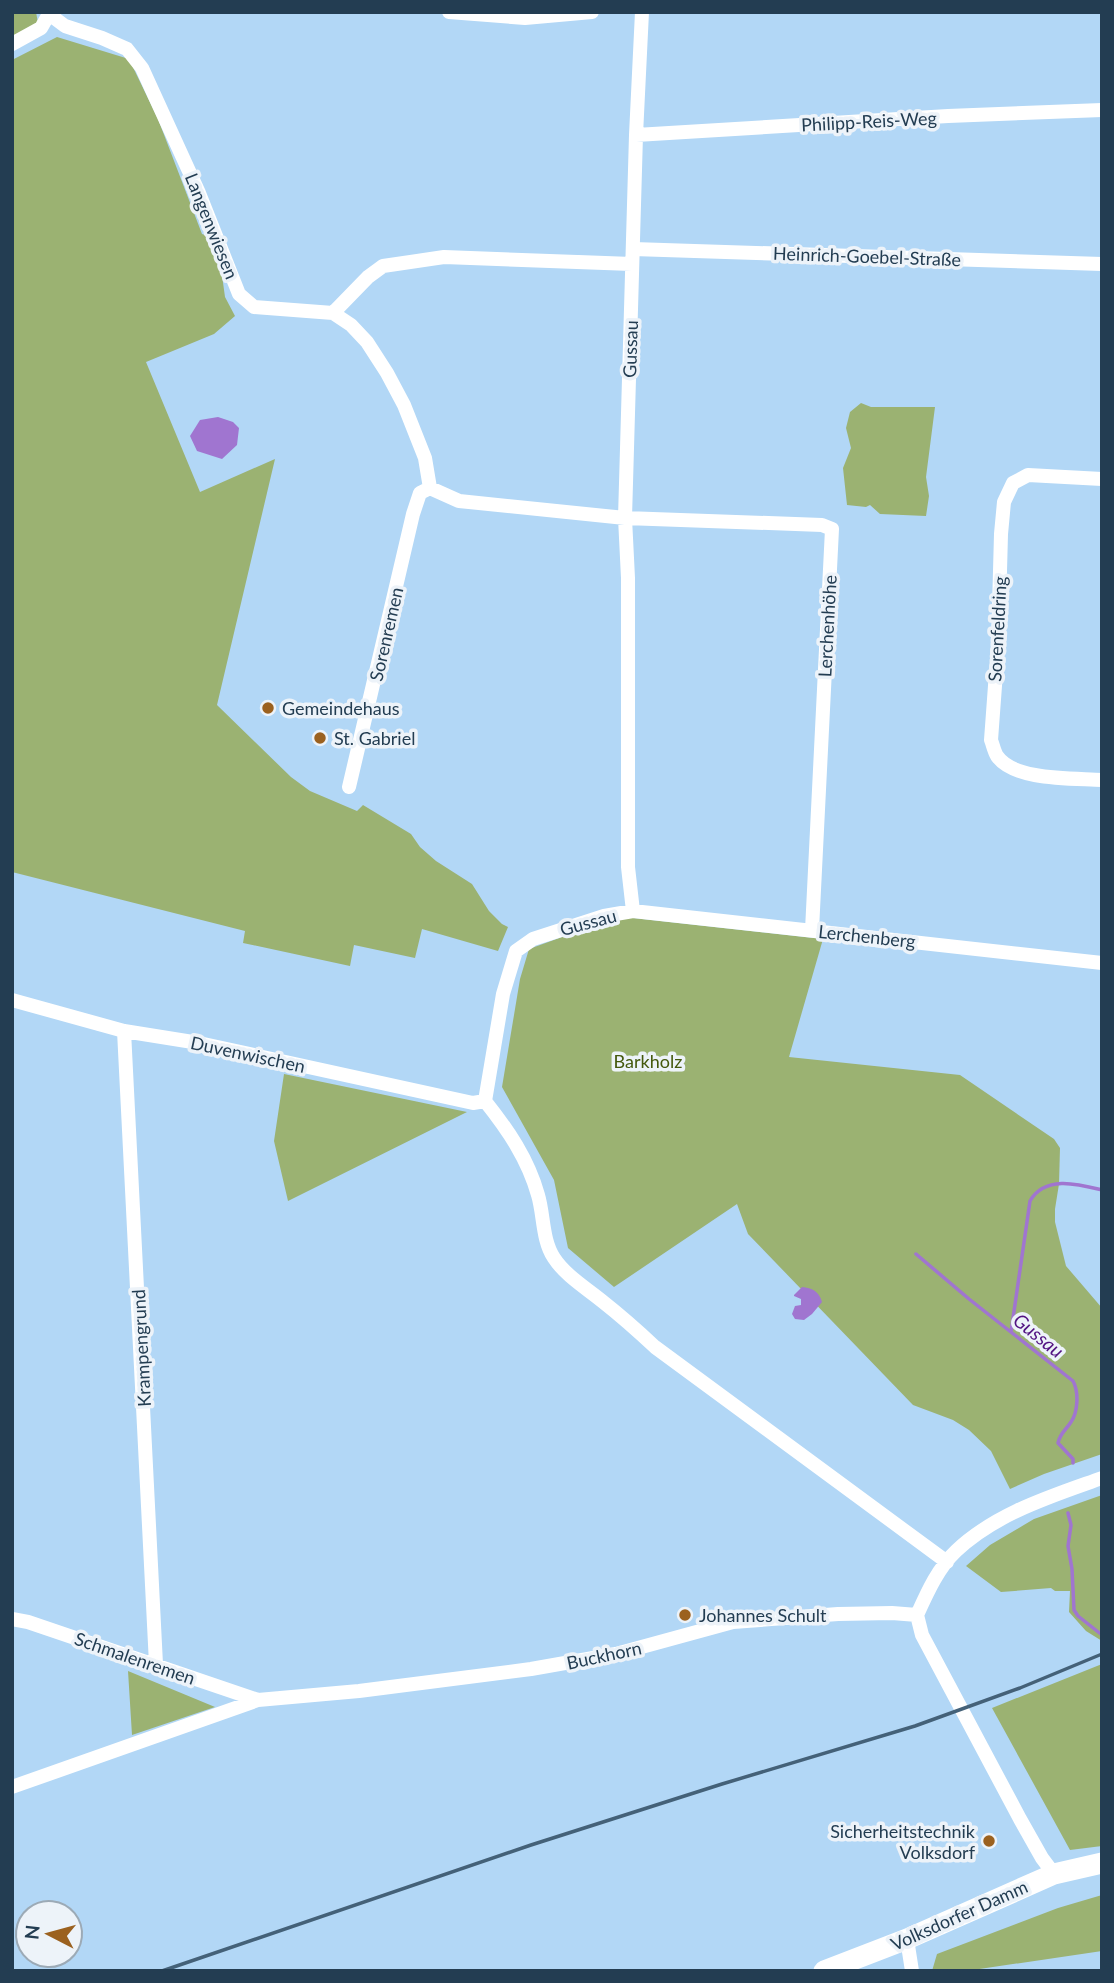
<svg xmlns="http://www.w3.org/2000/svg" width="1114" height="1983" viewBox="0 0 1114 1983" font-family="Lato,sans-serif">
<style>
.green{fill:#9bb272}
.water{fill:#a075d0}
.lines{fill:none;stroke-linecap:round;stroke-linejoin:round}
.stream{stroke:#a075d0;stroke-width:3.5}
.minor{stroke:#fff;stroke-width:14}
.secondary{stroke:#fff;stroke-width:21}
.rail{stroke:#446178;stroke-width:3.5}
.poi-dot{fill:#9b611f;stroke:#edf3f9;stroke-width:2.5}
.labels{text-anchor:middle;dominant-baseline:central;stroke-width:7;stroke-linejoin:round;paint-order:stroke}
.street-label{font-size:18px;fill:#233d52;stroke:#edf3f9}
.poi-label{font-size:18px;fill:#233d52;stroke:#edf3f9;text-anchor:start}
.park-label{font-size:18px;fill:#44590d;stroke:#edf3f9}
.water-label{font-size:19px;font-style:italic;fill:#521382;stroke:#edf3f9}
</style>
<rect width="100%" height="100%" fill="#b2d7f6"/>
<path class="green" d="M12 12H36L38 23 12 37Z
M57 37 129 59 158 119 202 234 208 236 221 268 225 297 235 316 214 334 146 362 200 492 275 459 217 705 291 777 310 791 357 811 363 805 411 834 420 847 436 861 472 884 489 911 502 924 508 927 498 951 422 929 415 958 354 945 350 966 243 943 245 931 12 872V60Z
M861 403 871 407H935L926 477 929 496 926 516 880 514 870 505 866 507 847 505 843 468 851 448 846 428 850 412Z
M624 917 823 939 789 1057 960 1075 1054 1139 1060 1148 1059 1184 1055 1209V1222L1066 1266 1102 1308V1454L1044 1474 1010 1489 991 1451 969 1430 953 1420 913 1405 748 1234 737 1204 614 1287 568 1248 554 1180 502 1087 520 979 529 949 598 924Z
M284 1074 467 1112 288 1201 274 1141Z
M1102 1495V1641L1086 1631 1069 1612 1070 1591H1055L1051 1588 1001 1592 966 1566 990 1545 1034 1519Z
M1102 1664V1846L1070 1850 992 1708Z
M128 1671 215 1707 132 1735Z
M1102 1895V1951L966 1971H932L937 1954 1058 1908Z"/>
<path class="water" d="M218 417 233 422 239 428 237 445 222 459 197 451 190 436 200 420Z
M802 1287C812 1288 819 1291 822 1302L812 1314 804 1320 795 1319 792 1314 795 1306 801 1305V1299L794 1296V1295Z"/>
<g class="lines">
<path class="stream" d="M916 1254 969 1299 1073 1381C1079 1392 1078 1412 1071 1422 1066 1430 1060 1433 1058 1443L1073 1459V1463
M1011 1332 1030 1201C1045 1175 1078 1184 1102 1190
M1068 1513 1071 1525 1068 1546 1072 1569 1074 1610 1078 1616 1102 1635"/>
<path class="minor" d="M449 12 525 18 592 12
M49 14 65 26 102 38 127 49 142 68 199 193 239 294 254 307 333 313 351 325 367 342 387 373 404 405 425 458 430 488
M12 44 41 28 49 14
M636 135 948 116 1102 110
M633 249 1102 264
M333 313 368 277 383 266 444 257 632 264
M1102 479 1028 475 1013 483 1004 502 1001 534 998 645 991 740C993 745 994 751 997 756 1014 781 1074 778 1102 780
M430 488 459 501 625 518 822 525 832 529 812 930
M349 787 413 514 420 493 430 488
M633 911 628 867V578L625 518 636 135 642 12
M12 1000 124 1031 199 1043 473 1103 485 1101
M124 1031 156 1664
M947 1562 655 1347C638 1331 621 1316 602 1301 586 1288 565 1275 554 1258 542 1240 544 1215 538 1195 528 1159 508 1130 485 1101L503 994 516 951 533 939 604 916 633 911 1102 963
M917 1615 922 1635 1020 1819 1042 1858 1054 1874
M917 1615C927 1593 938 1568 956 1551 996 1513 1052 1496 1102 1478
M12 1619 28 1622 258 1700
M12 1787 258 1700 359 1691 531 1669 616 1654 733 1622 838 1614 892 1613 917 1615
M907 1939 912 1971"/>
<path class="secondary" d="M824 1971 907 1939 1054 1874 1102 1863"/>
<path class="rail" d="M162 1971 531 1845 722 1784 915 1726 1020 1688 1102 1654"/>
</g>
<g class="poi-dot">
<circle cx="268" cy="708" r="7"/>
<circle cx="320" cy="738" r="7"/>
<circle cx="685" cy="1615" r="7"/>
<circle cx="989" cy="1841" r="7"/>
</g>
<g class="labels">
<g class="street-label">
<text transform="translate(869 121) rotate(-3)">Philipp-Reis-Weg</text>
<text transform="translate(212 226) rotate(68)">Langenwiesen</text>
<text transform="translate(867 256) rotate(2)">Heinrich-Goebel-Straße</text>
<text transform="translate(630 349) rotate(-88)">Gussau</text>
<text transform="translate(827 626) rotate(-87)">Lerchenhöhe</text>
<text transform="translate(997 629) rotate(-87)">Sorenfeldring</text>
<text transform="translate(386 634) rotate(-77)">Sorenremen</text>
<text transform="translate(588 922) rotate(-15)">Gussau</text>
<text transform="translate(867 936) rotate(6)">Lerchenberg</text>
<text transform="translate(248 1054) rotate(12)">Duvenwischen</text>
<text transform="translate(141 1348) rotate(-93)">Krampengrund</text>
<text transform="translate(604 1655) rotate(-12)">Buckhorn</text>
<text transform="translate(135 1658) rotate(19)">Schmalenremen</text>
<text transform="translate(959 1915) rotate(-24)">Volksdorfer Damm</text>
</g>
<g class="poi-label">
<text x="282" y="708">Gemeindehaus</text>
<text x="334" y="738">St. Gabriel</text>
<text x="699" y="1615">Johannes Schult</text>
<text x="975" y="1831" text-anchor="end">Sicherheitstechnik<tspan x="975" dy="21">Volksdorf</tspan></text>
</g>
<g class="park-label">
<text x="648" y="1061">Barkholz</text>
</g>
<g class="water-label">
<text transform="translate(1039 1335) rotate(39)">Gussau</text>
</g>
</g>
<rect width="1114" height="1983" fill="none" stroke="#233d52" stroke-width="28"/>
<g transform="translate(49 1934) rotate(276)"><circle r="33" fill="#edf3f9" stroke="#9caab6" stroke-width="2"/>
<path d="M0-5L12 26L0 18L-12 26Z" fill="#9b611f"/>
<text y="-10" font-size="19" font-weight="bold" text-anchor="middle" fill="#233d52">N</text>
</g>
</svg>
